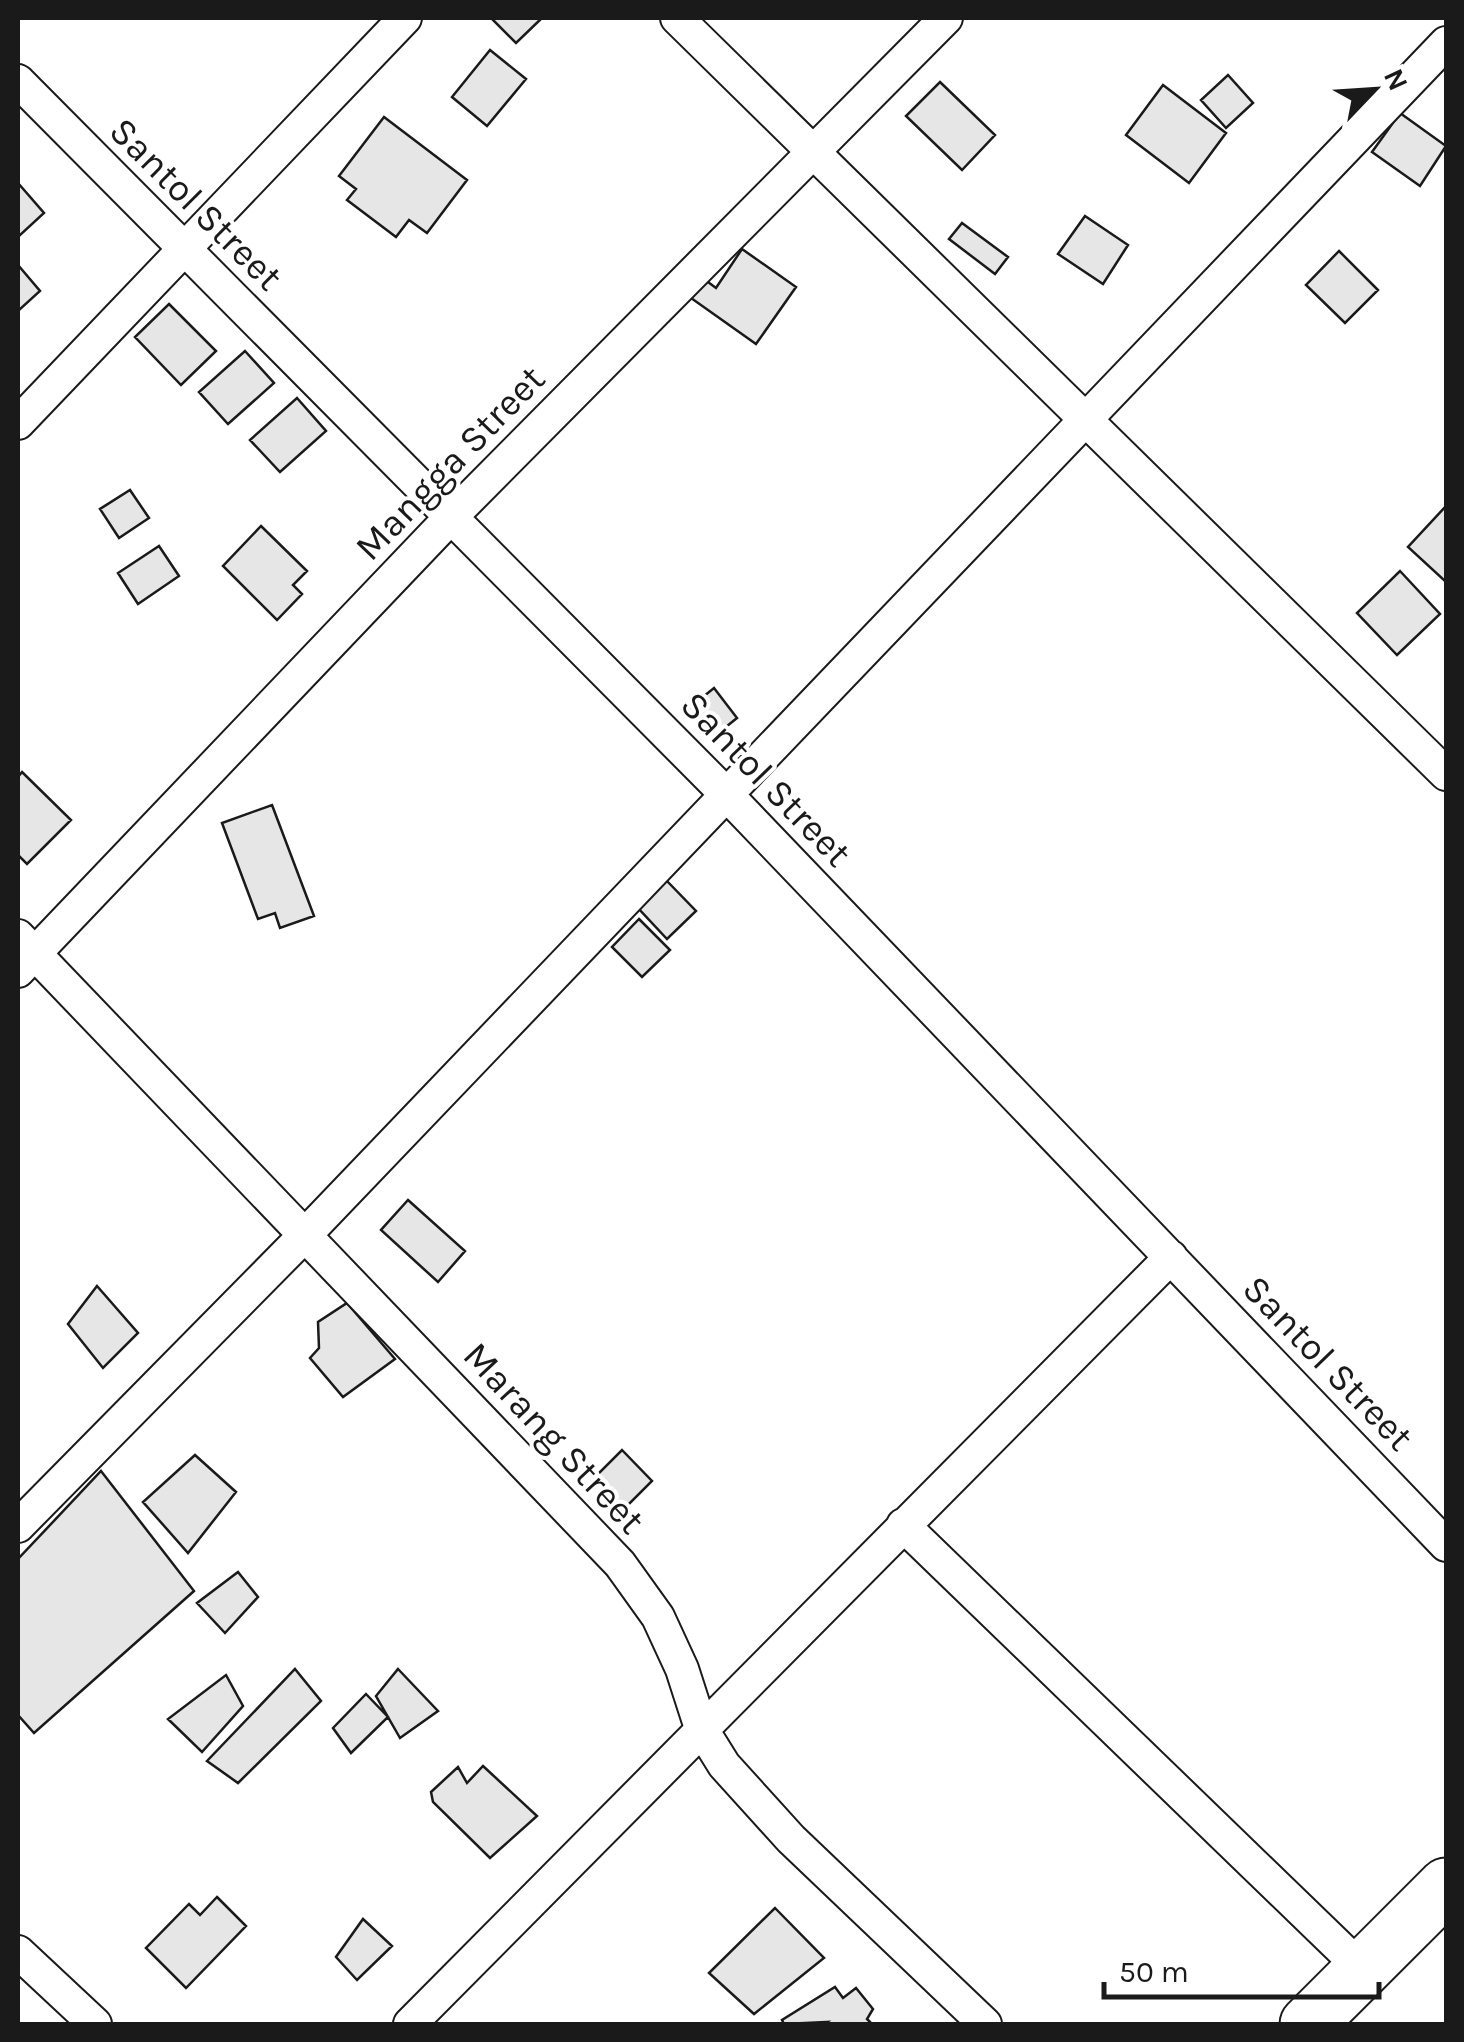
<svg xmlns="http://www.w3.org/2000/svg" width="1464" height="2042" viewBox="0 0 1464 2042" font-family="Karla,sans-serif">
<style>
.building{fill:#e6e6e6;stroke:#1a1a1a;stroke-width:2.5}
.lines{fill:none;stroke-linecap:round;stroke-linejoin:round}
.minor-casing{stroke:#1a1a1a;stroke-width:36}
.trunk-casing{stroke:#1a1a1a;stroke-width:59}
.minor{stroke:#fff;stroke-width:32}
.trunk{stroke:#fff;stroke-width:55}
.labels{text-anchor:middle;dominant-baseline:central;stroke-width:8;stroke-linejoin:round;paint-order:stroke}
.street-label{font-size:38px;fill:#1a1a1a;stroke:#fff}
</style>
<rect width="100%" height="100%" fill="#fff"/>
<path class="building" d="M491 18H542L516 43Z
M490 50 526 79 487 126 452 97Z
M1228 75 1253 103 1226 128 1201 100Z
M940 82 995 135 962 170 906 116Z
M1163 85 1226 133 1189 183 1126 135Z
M1400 113 1446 146 1420 186 1372 152Z
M384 117 467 180 427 233 409 220 396 237 347 200 356 189 339 176Z
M18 183 44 213 18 237Z
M1085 216 1128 245 1103 284 1058 254Z
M962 223 1008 257 995 274 949 239Z
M742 249 796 287 756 344 691 298 704 279 716 288Z
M1339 251 1378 290 1345 323 1306 285Z
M18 265 40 291 18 311Z
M169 304 216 351 181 385 135 337Z
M245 351 274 383 228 424 199 392Z
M297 398 326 431 280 472 250 440Z
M130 490 149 518 119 538 100 509Z
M1446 506V582L1408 547Z
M261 526 307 571 293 585 302 594 277 620 223 566Z
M159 546 179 576 138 604 118 573Z
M1400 571 1440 614 1397 655 1357 613Z
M714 688 737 718 711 739 688 709Z
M22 772 71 820 27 864 18 855V777Z
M272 805 314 916 280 928 275 913 258 919 222 823Z
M666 880 696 911 667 939 638 908Z
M639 919 670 950 642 977 612 947Z
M408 1200 465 1251 438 1282 381 1230Z
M97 1286 138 1333 103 1368 68 1324Z
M347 1303 395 1359 343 1397 310 1358 319 1348 318 1322Z
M622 1450 652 1481 624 1509 594 1478Z
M195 1455 236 1492 188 1553 143 1502Z
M101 1471 194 1591 34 1733 18 1715V1559Z
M238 1572 258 1597 225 1633 197 1603Z
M295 1669 321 1701 238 1783 207 1761Z
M398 1669 438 1711 400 1738 376 1696Z
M226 1675 243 1706 202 1752 168 1719Z
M366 1694 388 1717 351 1753 333 1728Z
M483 1766 537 1816 490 1858 433 1802 431 1792 458 1767 467 1783Z
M217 1897 246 1926 186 1988 146 1948 189 1904 200 1915Z
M775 1908 824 1958 754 2014 709 1973Z
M363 1919 392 1946 357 1980 336 1957Z
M835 1987 843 1998 856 1988 873 2009 867 2019 872 2024H824L827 2022 784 2024 782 2020Z"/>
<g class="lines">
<defs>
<path id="minor" d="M677 18 1446 774
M18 81 727 795 1446 1545
M18 423 405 18
M18 936 620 1564 658 1617 682 1669 701 1728 724 1765 791 1839 985 2024
M18 971 451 517 946 18
M903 1525 1363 1970
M18 1526 305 1235 1446 43
M18 1952 95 2024
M410 2024 1171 1257"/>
<path id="trunk" d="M1308 2024 1446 1886"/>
</defs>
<use href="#minor" class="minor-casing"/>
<use href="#trunk" class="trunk-casing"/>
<use href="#minor" class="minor"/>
<use href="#trunk" class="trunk"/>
</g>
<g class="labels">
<g class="street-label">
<text transform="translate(196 204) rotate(45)">Santol Street</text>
<text transform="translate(450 463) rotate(-46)">Mangga Street</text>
<text transform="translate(766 779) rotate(46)">Santol Street</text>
<text transform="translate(1328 1363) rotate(46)">Santol Street</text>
<text transform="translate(554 1438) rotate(47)">Marang Street</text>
</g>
</g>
<rect width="1464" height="2042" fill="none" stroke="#1a1a1a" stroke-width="40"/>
<g transform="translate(1374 90) rotate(65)" stroke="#ffffff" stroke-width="8" paint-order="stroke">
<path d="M0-8L18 38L0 25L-18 38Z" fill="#1a1a1a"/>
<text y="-15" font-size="28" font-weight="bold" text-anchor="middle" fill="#1a1a1a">N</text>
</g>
<path d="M1104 1982v15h275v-15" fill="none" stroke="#1a1a1a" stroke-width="5"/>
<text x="1119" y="1982" font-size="30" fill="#1a1a1a" stroke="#ffffff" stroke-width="8" paint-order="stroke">50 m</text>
</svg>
